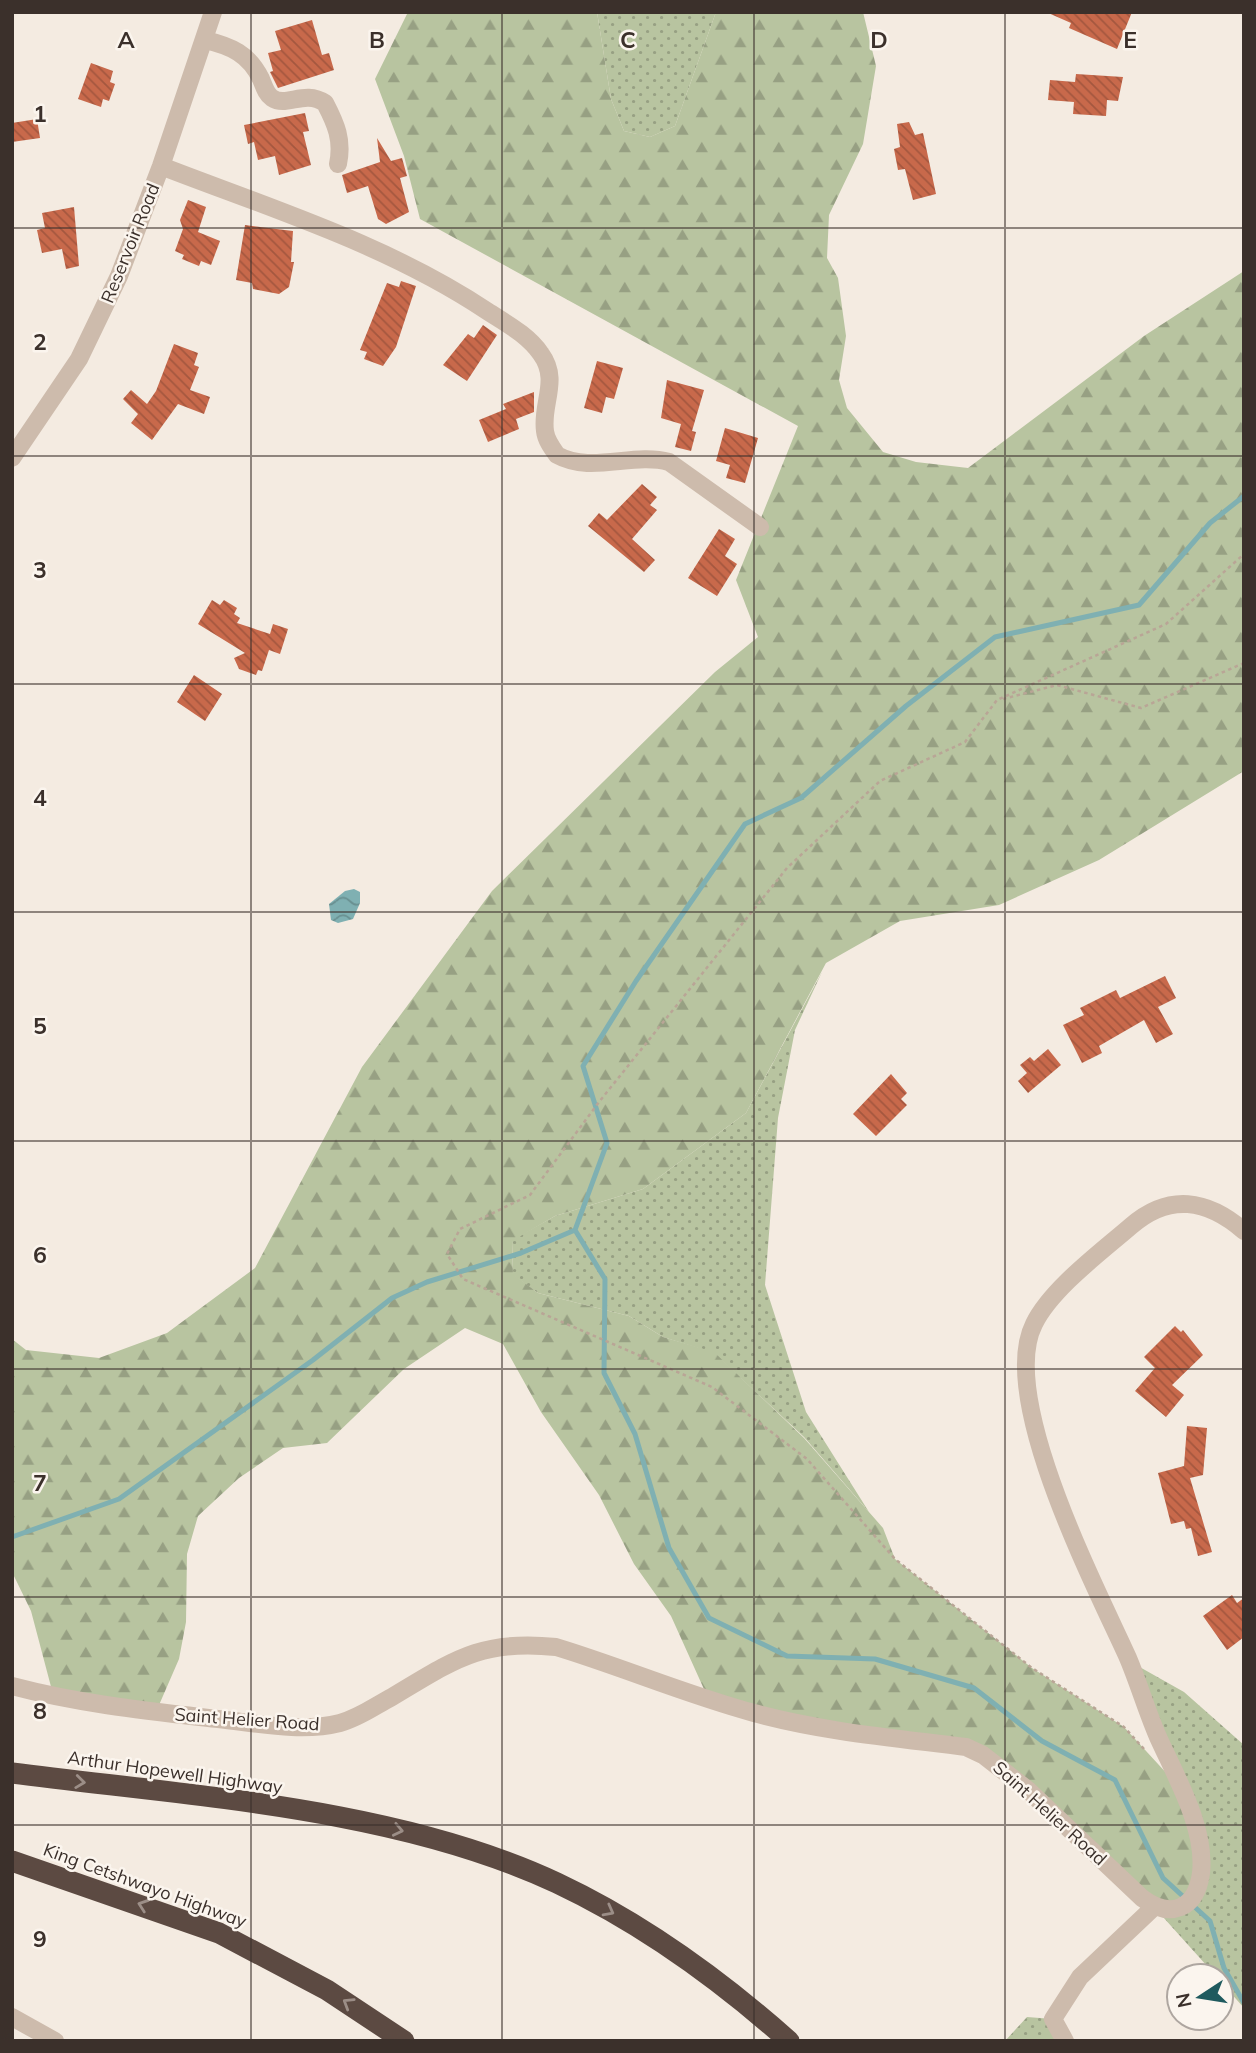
<svg xmlns="http://www.w3.org/2000/svg" width="1256" height="2053" viewBox="0 0 1256 2053" font-family="Mulish,sans-serif">
<style>
.grass{fill:url(#grass-dots)}
.forest{fill:url(#forest-firs)}
.water{fill:url(#water-waves)}
.lines{fill:none;stroke-linecap:round;stroke-linejoin:round}
.stream{stroke:#7fb0b2;stroke-width:5}
.building{fill:url(#building-back-hatch)}
.path{stroke:#b9a596;stroke-width:2.5;stroke-dasharray:3.5 3.5;stroke-linecap:butt}
.minor{stroke:#cdbbac;stroke-width:18}
.highway{stroke:#5c4a42;stroke-width:21}
.oneway{stroke:#9c8e87}
.grid{fill:none;stroke:#3b302b;stroke-width:2;stroke-opacity:0.55}
.labels{text-anchor:middle;dominant-baseline:central;stroke-width:5;stroke-linejoin:round;paint-order:stroke}
.street-label{font-size:18px;fill:#3b302b;stroke:#fbf5ee}
.grid-label{font-size:23px;text-anchor:middle;font-weight:bold;fill:#3b302b;stroke:#fbf5ee;stroke-width:5;stroke-linejoin:round;paint-order:stroke}
</style>
<defs>
<pattern id="grass-dots" width="8" height="8" patternUnits="userSpaceOnUse" patternTransform="scale(1.75)"><rect width="8" height="8" fill="#b8c4a0"/><path d="M2 2h.1M6 6h.1" fill="none" stroke="#97a083" stroke-width="1.8" stroke-linecap="round"/></pattern>
<pattern id="forest-firs" width="22" height="20" patternUnits="userSpaceOnUse" patternTransform="scale(1.75)"><rect width="22" height="20" fill="#b8c4a0"/><path d="M5 1l3.5 6h-7zM16 11l3.5 6h-7z" fill="#97a083"/></pattern>
<pattern id="water-waves" width="16" height="10" patternUnits="userSpaceOnUse" patternTransform="scale(1.75)"><rect width="16" height="10" fill="#7fb0b2"/><path d="M0 5q4-4 8 0t8 0" fill="none" stroke="#699091"/></pattern>
<pattern id="building-back-hatch" width="6" height="6" patternUnits="userSpaceOnUse" patternTransform="scale(1.75)"><rect width="6" height="6" fill="#c8694b"/><path d="M-1 5l2 2M0 0l6 6M5-1l2 2" fill="none" stroke="#a4573f"/></pattern>
</defs>
<rect width="100%" height="100%" fill="#f4ebe1"/>
<path class="grass" d="M597 12H716L675 126 650 137 624 131 611 99Z
M822 972 795 1030 778 1118 765 1285 806 1412 869 1512 804 1437 714 1353 663 1337 629 1316 538 1293 513 1275 512 1240 555 1216 643 1189 746 1113Z
M1129 1661 1184 1692 1244 1745V2008L1221 1982V1976H1216L1154 1907 1201 1872Z
M1027 2017 1053 2019 1065 2041H1005Z"/>
<path class="forest" d="M408 12H597L611 99 624 131 650 137 675 126 716 12H863L876 66 863 144 829 215 827 258 838 278 846 336 839 380 847 408 883 452 916 462 968 468 1144 336 1244 271V771L1099 860 999 905 900 921 826 963 746 1113 643 1189 555 1216 512 1241 513 1274 538 1293 629 1316 663 1337 714 1352 804 1438 883 1528 895 1559 1032 1668 1124 1727 1181 1789 1193 1823 1198 1885 1165 1910 983 1755 708 1698 671 1616 634 1564 599 1495 541 1412 503 1344 465 1328 404 1369 327 1443 283 1448 239 1478 198 1516 187 1554 186 1622 179 1659 156 1712 54 1698 31 1611 12 1572V1339L26 1350 99 1358 167 1333 255 1268 362 1067 492 891 715 672 758 637 736 580 798 426 420 219 404 156 375 79Z"/>
<path class="water" d="M354 889 360 892V903L353 919 338 923 331 920 329 904 345 891Z"/>
<g class="lines">
<path class="stream" d="M575 1230 605 1279 604 1373 635 1434 669 1548 709 1618 787 1656 875 1659 974 1688 1042 1741 1115 1780 1163 1878 1210 1921 1224 1968 1244 2003
M12 1537 119 1499 313 1360 392 1298 427 1282 521 1253 575 1230 607 1143 583 1066 636 981 745 824 801 798 906 706 995 637 1139 605 1210 523 1244 496"/>
</g>
<path class="building" d="M1046 12H1132L1117 49 1069 28 1071 23Z
M312 20 322 55 329 53 334 70 278 88 270 72 273 71 268 53 281 50 275 31Z
M91 63 113 71 110 82 115 84 109 101 103 99 101 107 78 99Z
M1076 74 1123 77 1118 101 1107 100 1106 116 1073 114 1074 102 1048 100 1050 80 1075 82Z
M305 113 309 131 303 132 311 165 279 175 275 156 258 160 254 142 248 144 244 125Z
M37 119 40 138 12 142V123Z
M909 122 915 135 923 133 936 194 913 200 905 169 898 170 894 149 900 147 897 124Z
M377 138 391 161 402 158 407 176 400 178 409 212 386 224 378 219 368 186 347 193 342 175 380 162Z
M188 200 206 207 198 232 220 241 211 265 201 261 199 266 182 259 184 255 175 251 183 229 180 220Z
M74 207 79 266 66 269 62 249 42 253 37 230 45 228 42 213Z
M245 225 293 231 291 262H294L289 287 279 294 253 289 252 283 236 280Z
M401 281 416 286 396 347 383 366 364 359 367 352 360 350 387 283 399 287Z
M483 325 497 335 467 381 443 365 468 334 474 338Z
M174 344 198 353 194 365 199 367 190 390 210 397 204 414 178 404 152 440 131 423 138 414 123 399 131 390 147 404 156 391Z
M597 361 623 368 614 399 606 397 602 413 584 408Z
M667 380 704 390 692 431 696 432 691 451 675 447 681 424 661 418Z
M534 392V412L516 419 519 429 488 442 479 420 506 409 503 404Z
M725 428 758 438 745 483 726 478 730 465 716 461Z
M642 484 657 497 650 505 657 510 632 539 655 560 644 572 588 526 599 513 607 520Z
M719 529 735 539 725 556 737 564 717 596 688 578Z
M212 600 220 605 224 600 237 608 234 614 240 618 237 623 270 634 273 624 288 629 280 654 269 650 262 671 258 670 256 675 239 669 234 658 245 653 198 624Z
M194 675 222 694 205 721 177 702Z
M1165 976 1176 998 1158 1007 1173 1034 1156 1043 1144 1020 1099 1046 1102 1053 1082 1063 1063 1025 1084 1015 1080 1008 1116 990 1120 998Z
M1048 1049 1061 1065 1028 1093 1018 1081 1027 1073 1020 1065 1030 1057 1034 1061Z
M891 1074 907 1093 901 1099 907 1105 876 1136 853 1114Z
M1175 1326 1181 1332 1183 1330 1203 1355 1172 1385 1184 1395 1166 1417 1135 1391 1155 1368 1144 1357Z
M1187 1426 1207 1428 1203 1475 1190 1478 1212 1552 1198 1556 1191 1528 1186 1529 1184 1521 1171 1524 1158 1473 1184 1466Z
M1232 1595 1237 1603 1244 1598V1637L1227 1650 1203 1616Z"/>
<g class="lines">
<path class="path" d="M1003 699 1057 685 1141 708 1244 663
M1144 1749 1124 1727 1032 1668 895 1559 807 1459 712 1387 463 1279 447 1254 460 1229 530 1195 599 1102 787 868 880 781 965 742 997 700 1166 624 1244 554"/>
<path class="minor" d="M205 40C231 46 249 54 261 79 264 86 266 94 272 98 287 108 304 89 325 103 336 124 343 140 338 164
M161 166C272 209 388 245 487 311 507 324 528 335 541 354 560 380 541 404 545 431 546 440 552 448 557 455 591 474 633 452 669 462L760 527
M12 458 79 359 119 276 161 166 213 12
M12 1686C80 1704 148 1711 218 1719 256 1723 301 1733 340 1723 359 1718 375 1706 392 1697 454 1660 481 1639 556 1647 622 1667 687 1695 754 1713 824 1732 895 1738 966 1747L983 1755 1028 1790 1142 1898C1170 1919 1196 1910 1201 1873 1206 1828 1176 1777 1158 1737 1147 1712 1139 1684 1128 1658 1096 1587 997 1397 1034 1324 1051 1289 1101 1252 1131 1226 1169 1193 1207 1199 1244 1231
M12 2017 55 2041
M1065 2041 1053 2019 1080 1977 1154 1907"/>
<path class="highway" d="M12 1773C188 1796 395 1807 557 1883 642 1923 718 1978 789 2041
M12 1861 219 1933 327 1990 404 2041"/>
</g>
<defs><path id="oneway-chevron" d="M-2-3.5L2.5 0L-2 3.5" fill="none" stroke-width="1.6" stroke-linecap="round" stroke-linejoin="round" transform="scale(1.75)"/></defs>
<g class="oneway">
<use href="#oneway-chevron" transform="translate(80 1782) rotate(7)"/>
<use href="#oneway-chevron" transform="translate(398 1830) rotate(12)"/>
<use href="#oneway-chevron" transform="translate(143 1905) rotate(-161)"/>
<use href="#oneway-chevron" transform="translate(609 1911) rotate(28)"/>
<use href="#oneway-chevron" transform="translate(348 2003) rotate(-148)"/>
</g>
<path class="grid" d="M251 12V2041M502 12V2041M754 12V2041M1005 12V2041M12 228H1244M12 456H1244M12 684H1244M12 912H1244M12 1141H1244M12 1369H1244M12 1597H1244M12 1825H1244"/>
<g class="labels">
<g class="street-label">
<text transform="translate(130 243) rotate(-68)">Reservoir Road</text>
<text transform="translate(247 1719) rotate(4)">Saint Helier Road</text>
<text transform="translate(175 1772) rotate(8)">Arthur Hopewell Highway</text>
<text transform="translate(1050 1813) rotate(42)">Saint Helier Road</text>
<text transform="translate(145 1885) rotate(20)">King Cetshwayo Highway</text>
</g>
</g>
<g class="grid-label">
<text x="126" y="48">A</text>
<text x="377" y="48">B</text>
<text x="628" y="48">C</text>
<text x="879" y="48">D</text>
<text x="1130" y="48">E</text>
<text x="40" y="122">1</text>
<text x="40" y="350">2</text>
<text x="40" y="578">3</text>
<text x="40" y="806">4</text>
<text x="40" y="1034">5</text>
<text x="40" y="1263">6</text>
<text x="40" y="1491">7</text>
<text x="40" y="1719">8</text>
<text x="40" y="1947">9</text>
</g>
<rect width="1256" height="2053" fill="none" stroke="#3b302b" stroke-width="28"/>
<g transform="translate(1200 1997) rotate(258)"><circle r="33" fill="#fbf5ee" stroke="#aea6a0" stroke-width="2"/>
<path d="M0-5L12 26L0 18L-12 26Z" fill="#1f5a5e"/>
<text y="-10" font-size="19" font-weight="bold" text-anchor="middle" fill="#3b302b">N</text>
</g>
</svg>
